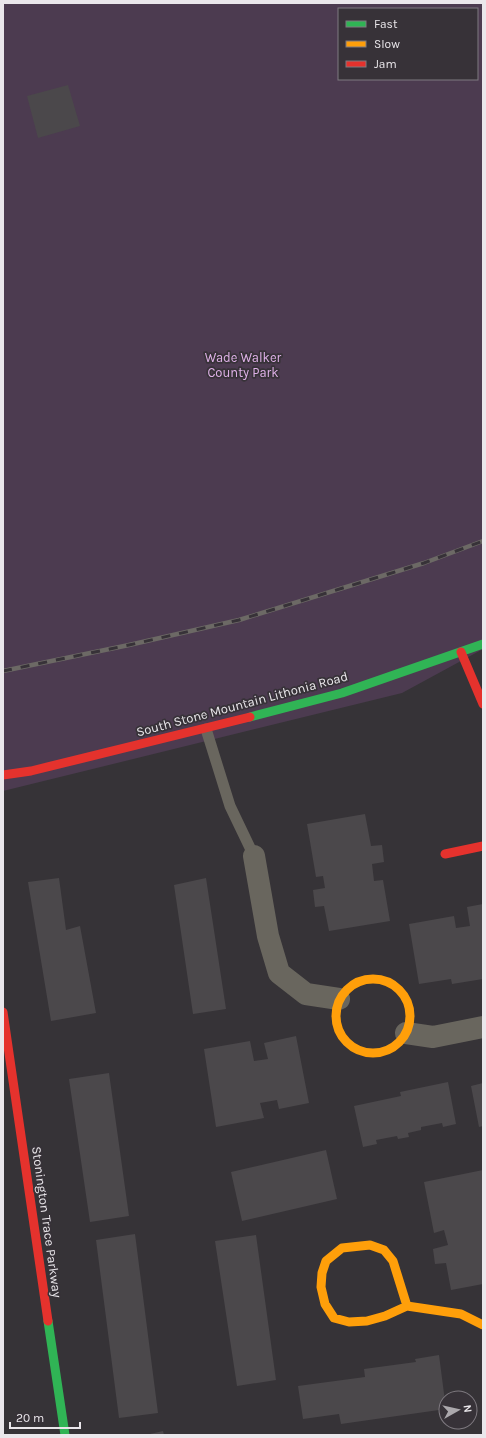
<svg xmlns="http://www.w3.org/2000/svg" width="486" height="1438" viewBox="0 0 486 1438" font-family="Karla,sans-serif">
<style>
.green{fill:#4c3b50;fill-rule:evenodd}
.building{fill:#4b484b}
.lines{fill:none;stroke-linecap:round;stroke-linejoin:round}
.lane{stroke:#69665e;stroke-width:11}
.street{stroke:#69665e;stroke-width:22}
.fast{stroke:#30b455;stroke-width:9}
.slow{stroke:#ff9f0a;stroke-width:9}
.jam{stroke:#e5322d;stroke-width:9}
.rail-casing{stroke:#6c6965;stroke-width:4.5}
.rail{stroke:#373238;stroke-width:3;stroke-dasharray:9;stroke-linecap:butt}
.labels{text-anchor:middle;dominant-baseline:central;stroke-width:3.5;stroke-linejoin:round;paint-order:stroke}
.park-label{font-size:13px;fill:#e0b2e9;stroke:#373238}
.street-label{font-size:13px;fill:#eae7eb;stroke:#373238}
</style>
<rect width="100%" height="100%" fill="#363337"/>
<path class="green" d="M3 3H483V649L402 693 3 791ZM339 9H477V79H339Z"/>
<path class="building" d="M68 85 80 126 38 138 27 96Z
M365 814 371 846 382 845 384 862 372 864 374 881 383 880 390 921 329 931 324 906 315 907 313 890 325 888 323 876 316 877 307 824Z
M59 878 66 930 80 926 96 1013 51 1021 28 882Z
M206 878 226 1009 193 1014 174 885Z
M483 904V979L452 984 451 979 419 984 409 924 454 916 456 928 470 926 467 907Z
M296 1036 309 1103 279 1109 277 1100 260 1103 264 1118 216 1127 204 1049 250 1041 254 1061 268 1059 264 1043Z
M109 1073 129 1216 90 1222 69 1079Z
M448 1082 456 1124 443 1127 442 1123 421 1127V1130L408 1133 409 1137 398 1139 397 1136 376 1140 377 1144 363 1147 354 1106 401 1096 400 1092Z
M483 1083V1126L479 1127 471 1086Z
M326 1150 337 1199 242 1221 231 1172Z
M483 1170V1284L451 1290 446 1263 435 1264 433 1249 448 1245 444 1230 434 1233 424 1182Z
M135 1234 158 1413 119 1418 96 1240Z
M256 1235 276 1380 237 1386 215 1241Z
M439 1355 446 1409 341 1424 339 1414 303 1419 298 1386 365 1377 364 1369 416 1362 415 1359Z
M163 1431 164 1435H150V1434Z"/>
<g class="lines">
<path class="lane" d="M206 729 230 806 254 856"/>
<path class="street" d="M254 856 268 936 279 973 306 994 339 999
M406 1033 433 1037 483 1027"/>
<path class="fast" d="M250 717 342 693 483 644
M48 1321 65 1435"/>
<path class="slow" d="M336 1016a37 37 0 1 1 74 0a37 37 0 1 1-74 0Z
M407 1306 393 1261 384 1250 370 1245 342 1248 326 1261 322 1273 321 1287 325 1304 334 1318 349 1322 367 1321 385 1316 407 1306 461 1314 483 1325"/>
<path class="jam" d="M461 652 483 704
M3 775 31 771 250 717
M445 854 483 846
M3 1012 48 1321"/>
<defs>
<path id="rail" d="M3 671 129 645 239 620 424 563 483 541"/>
</defs>
<use href="#rail" class="rail-casing"/>
<use href="#rail" class="rail"/>
</g>
<g class="labels">
<g class="park-label">
<text x="243" y="357">Wade Walker<tspan x="243" dy="15">County Park</tspan></text>
</g>
<g class="street-label">
<text transform="translate(242 704) rotate(-15)">South Stone Mountain Lithonia Road</text>
<text transform="translate(47 1222) rotate(82)">Stonington Trace Parkway</text>
</g>
</g>
<rect width="486" height="1438" fill="none" stroke="#eae7eb" stroke-width="8"/>
<rect x="338" y="8" width="140" height="72" fill="#373238" stroke="#7f7a80"/>
<rect x="346" y="21" width="20" height="6" fill="#30b455" stroke="#7f7a80"/>
<text x="374" y="28" font-size="12" fill="#eae7eb">Fast</text>
<rect x="346" y="41" width="20" height="6" fill="#ff9f0a" stroke="#7f7a80"/>
<text x="374" y="48" font-size="12" fill="#eae7eb">Slow</text>
<rect x="346" y="61" width="20" height="6" fill="#e5322d" stroke="#7f7a80"/>
<text x="374" y="68" font-size="12" fill="#eae7eb">Jam</text>
<g transform="translate(458 1410) rotate(82)"><circle r="19" fill="#373238" stroke="#7f7a80"/>
<path d="M0-3L7 15L0 10L-7 15Z" fill="#aba8ac"/>
<text y="-6" font-size="11" font-weight="bold" text-anchor="middle" fill="#eae7eb">N</text>
</g>
<path d="M10 1422v6h70v-6" fill="none" stroke="#eae7eb" stroke-width="2"/>
<text x="16" y="1422" font-size="12" fill="#eae7eb" stroke="#373238" stroke-width="3" paint-order="stroke">20 m</text>
</svg>
